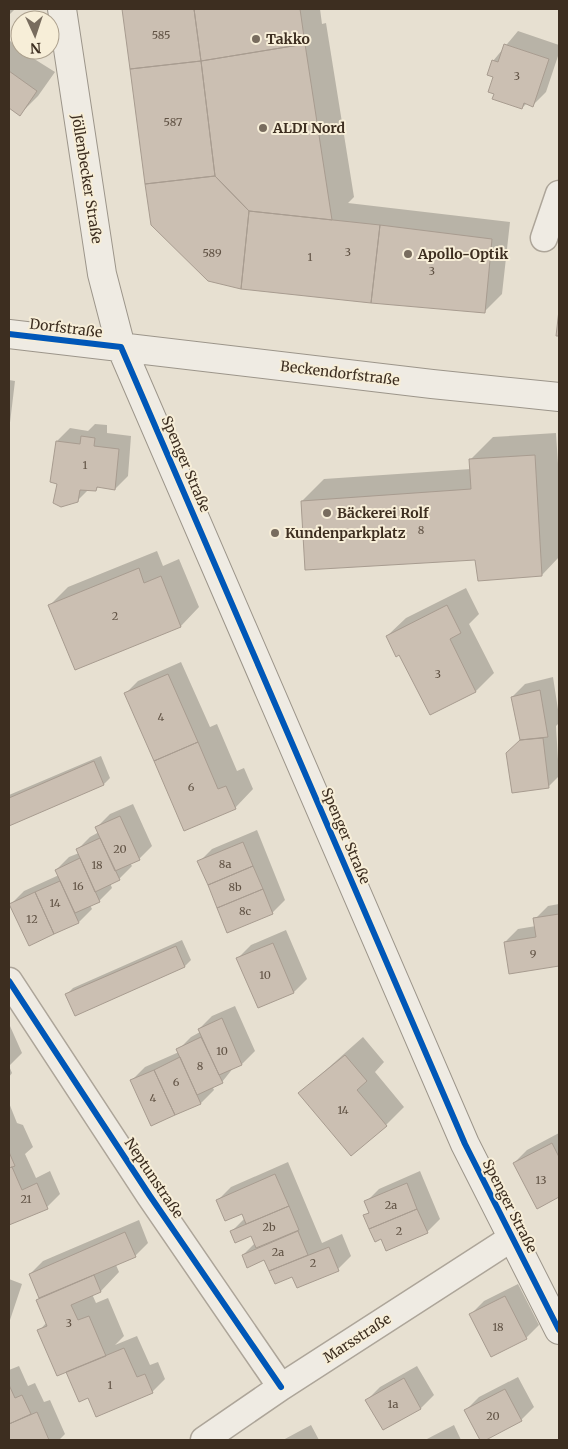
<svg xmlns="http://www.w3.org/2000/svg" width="568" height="1449" viewBox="0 0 568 1449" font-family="Merriweather,serif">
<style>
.shadow{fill:#0003}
.building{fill:#cbbfb2;stroke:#a89c90}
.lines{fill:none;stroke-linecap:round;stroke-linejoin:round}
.minor-casing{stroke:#ada599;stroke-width:29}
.secondary-casing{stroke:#9c958a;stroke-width:30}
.minor{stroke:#efebe3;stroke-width:26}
.secondary{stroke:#efebe3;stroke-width:28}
.cycleway-casing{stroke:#f7eed8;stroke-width:9}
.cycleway{stroke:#0057b8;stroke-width:6}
.poi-dot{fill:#786c5e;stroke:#f7eed8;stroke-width:2}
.labels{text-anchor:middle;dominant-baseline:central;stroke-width:4;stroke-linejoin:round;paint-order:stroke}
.number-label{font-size:11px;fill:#605244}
.poi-label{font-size:14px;font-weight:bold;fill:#3d2e20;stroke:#f7eed8;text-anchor:start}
.street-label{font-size:14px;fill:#3d2e20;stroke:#f7eed8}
</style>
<rect width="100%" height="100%" fill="#e7e0d1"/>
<path class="shadow" d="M9 9H15L9 15Z
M123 9H320L322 24 326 23 354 197 348 203 510 222 502 294 484 312 241 288 132 69Z
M518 31 559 45V53L546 92 533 105 527 103 522 108 495 93 493 61Z
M9 40 20 50 55 72 38 96 20 114 9 106Z
M9 380 15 381 9 431Z
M95 424 107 425V433L131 436 128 476 115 489 99 486 95 490 89 489 78 500 58 483 57 441 70 428 88 431Z
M556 433 559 479V557L542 575 302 501 324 479 471 469V459L493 437Z
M157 551 163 566 179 559 199 607 181 626 76 668 50 605 68 587Z
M466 588 479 614 469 624 494 673 476 691 431 714 400 653 387 636 406 618Z
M181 662 210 727 217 724 237 771 244 768 253 789 235 808 125 694 138 681Z
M553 677 559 716V723L556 726 559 776 548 787 521 740 512 697 525 684Z
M101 756 110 778 104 784 9 825V795Z
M133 804 152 846 139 859 130 863 132 866 119 879 110 883 112 888 99 901 90 905 92 909 79 922 29 944 11 904 24 891 59 875 56 870 69 857 79 853 77 850 90 837 99 832 97 827 110 814Z
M257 830 285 900 272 913 199 862 212 849Z
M559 904V964L510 972 505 942 518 929 536 926 535 919 548 906Z
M286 930 307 979 294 992 258 1007 238 958 251 945Z
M182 940 191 960 185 966 67 994 73 988Z
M235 1006 255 1051 242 1064 234 1067 222 1082 212 1086 214 1090 201 1103 152 1125 132 1080 145 1067 179 1052 178 1050 191 1037 200 1032 199 1029 212 1016Z
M10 1026 22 1053 9 1066 12 1073 9 1077Z
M363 1037 384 1062 375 1072 404 1107 386 1125 300 1093Z
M9 1103 17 1123 23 1125 33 1147 25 1154 36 1178 50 1171 60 1194 47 1207 9 1224Z
M559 1133V1196L537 1207 514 1163 527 1150Z
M288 1162 322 1243 342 1234 351 1256 338 1269 293 1275 275 1283 265 1259 243 1255 255 1243 251 1234 231 1232 244 1219 243 1212 218 1200 231 1187Z
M420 1171 440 1219 427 1232 382 1238 365 1216 370 1211 366 1202 379 1189Z
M139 1220 148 1243 135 1256 116 1265 119 1272 101 1291 92 1294 96 1303 108 1298 124 1336 115 1345 137 1336 150 1365 158 1362 165 1379 152 1392 89 1396 67 1371 39 1331 47 1322 37 1300 40 1297 30 1274 43 1261Z
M9 1279 22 1284 9 1323Z
M518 1284 539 1325 526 1338 471 1314 484 1301Z
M19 1366 28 1386 35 1383 44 1402 50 1400 65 1434 59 1440H9V1370Z
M417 1366 434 1395 421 1408 384 1429 367 1400 380 1387Z
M518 1377 534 1407 521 1420 482 1440 466 1410 479 1397Z
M311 1425 319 1440H283Z
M454 1425 461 1440H425Z"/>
<path class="building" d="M122 9H194L201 61 130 69Z
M194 9H300L305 44 201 61Z
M305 44 332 220 249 211 215 176 201 61Z
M504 44 549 59 533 107 524 103 522 109 492 99 494 94 488 92 493 77 487 75 492 60 498 62Z
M201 61 215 176 145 184 130 69Z
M9 71 37 91 20 116 9 108Z
M215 176 249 211 241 289 208 281 151 225 145 184Z
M249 211 380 225 371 303 241 289Z
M380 225 492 239 485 313 371 303Z
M559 310V336H556Z
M81 436 95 438 94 446 119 449 115 490 97 487 96 491 80 490 78 502 61 507 53 503 57 484 50 482 56 441 80 444Z
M535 455 542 576 478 581 475 560 305 570 301 501 471 489 469 459Z
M139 568 144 583 161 576 181 627 75 670 48 605Z
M447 605 461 633 450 639 476 692 430 715 399 655 396 657 386 636Z
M168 674 198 742 154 761 124 693Z
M540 690 548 737 520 740 511 697Z
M543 738 549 788 512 793 506 753 520 740Z
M198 742 218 789 226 786 236 809 184 831 154 761Z
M94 761 104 785 9 826V798Z
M120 816 140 860 115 871 95 827Z
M100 838 120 880 95 892 76 849Z
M243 842 253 866 208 885 197 861Z
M80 858 100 902 75 913 55 870Z
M253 866 263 889 217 908 208 885Z
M60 881 79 923 54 934 35 892Z
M263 889 273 914 227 933 217 908Z
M35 892 54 934 29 946 9 904Z
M559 914V966L509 974 504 942 536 937 533 918Z
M273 943 294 993 258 1008 236 958Z
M176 946 185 967 75 1016 65 994Z
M222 1018 242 1065 219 1075 198 1029Z
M201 1037 223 1083 197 1095 176 1049Z
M345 1055 367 1081 357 1090 387 1126 351 1156 298 1093Z
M180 1057 201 1104 175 1115 154 1070Z
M154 1070 175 1115 151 1126 130 1080Z
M552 1143 559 1157V1197L537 1209 513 1163Z
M9 1152 15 1166 9 1168Z
M12 1167 22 1190 37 1183 48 1209 9 1225V1168Z
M275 1174 289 1206 246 1224 242 1214 225 1221 216 1200Z
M407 1183 417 1209 369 1229 363 1215 369 1213 364 1201Z
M289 1206 299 1230 256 1248 251 1236 235 1243 230 1231Z
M417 1209 428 1233 386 1251 381 1239 375 1242 369 1229Z
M298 1231 308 1255 269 1271 264 1260 247 1268 242 1255Z
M125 1232 136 1257 39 1298 29 1274Z
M329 1247 339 1271 297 1288 292 1277 275 1284 269 1271Z
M94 1275 101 1292 71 1305 78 1320 89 1316 106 1356 57 1376 37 1330 47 1326 36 1300Z
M505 1296 527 1339 491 1357 469 1314Z
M124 1348 137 1377 145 1374 153 1393 96 1417 88 1398 79 1402 66 1372Z
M404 1378 421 1409 383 1430 365 1400Z
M9 1385 15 1398 22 1395 31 1414 9 1424Z
M505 1389 522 1421 486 1440H480L464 1410Z
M37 1412 49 1440H9V1424Z"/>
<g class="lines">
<defs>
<path id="minor" d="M544 238 559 194
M9 981 150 1196 281 1387
M204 1440 281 1387 512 1238"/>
<path id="secondary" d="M62 9 102 274 121 347 465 1144 559 1330
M9 334 432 384 559 397"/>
</defs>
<use href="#minor" class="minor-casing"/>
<use href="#secondary" class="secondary-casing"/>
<use href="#minor" class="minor"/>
<use href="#secondary" class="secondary"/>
<defs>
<path id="cycleway" d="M9 334 121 347 465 1144 559 1330
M9 981 150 1196 281 1387"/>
</defs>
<use href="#cycleway" class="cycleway-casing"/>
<use href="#cycleway" class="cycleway"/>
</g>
<g class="poi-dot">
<circle cx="256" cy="39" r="5"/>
<circle cx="263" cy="128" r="5"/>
<circle cx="408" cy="254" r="5"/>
<circle cx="327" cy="513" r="5"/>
<circle cx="275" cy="533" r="5"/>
</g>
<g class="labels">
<g class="number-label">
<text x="161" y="35">585</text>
<text x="517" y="76">3</text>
<text x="173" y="122">587</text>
<text x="348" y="252">3</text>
<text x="212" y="253">589</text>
<text x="310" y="257">1</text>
<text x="432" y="271">3</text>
<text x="85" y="465">1</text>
<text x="421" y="530">8</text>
<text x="115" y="616">2</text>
<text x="438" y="674">3</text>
<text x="161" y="717">4</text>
<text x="191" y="787">6</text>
<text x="120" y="849">20</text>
<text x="225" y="864">8a</text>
<text x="97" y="865">18</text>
<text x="78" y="886">16</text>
<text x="235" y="887">8b</text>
<text x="55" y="903">14</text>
<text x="245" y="911">8c</text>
<text x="32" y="919">12</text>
<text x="533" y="954">9</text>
<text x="265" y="975">10</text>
<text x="222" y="1051">10</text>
<text x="200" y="1066">8</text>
<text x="176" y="1082">6</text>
<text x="153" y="1098">4</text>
<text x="343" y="1110">14</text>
<text x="541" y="1180">13</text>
<text x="26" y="1199">21</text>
<text x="391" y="1205">2a</text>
<text x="269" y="1227">2b</text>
<text x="399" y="1231">2</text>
<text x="278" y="1252">2a</text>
<text x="313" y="1263">2</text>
<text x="69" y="1323">3</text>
<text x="498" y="1327">18</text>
<text x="110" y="1385">1</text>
<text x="393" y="1404">1a</text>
<text x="493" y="1416">20</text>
</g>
<g class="poi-label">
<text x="266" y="39">Takko</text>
<text x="273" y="128">ALDI Nord</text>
<text x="418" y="254">Apollo-Optik</text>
<text x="337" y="513">Bäckerei Rolf</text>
<text x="285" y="533">Kundenparkplatz</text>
</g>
<g class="street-label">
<text transform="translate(87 179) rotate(81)">Jöllenbecker Straße</text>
<text transform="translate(66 328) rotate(7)">Dorfstraße</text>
<text transform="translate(340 373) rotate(7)">Beckendorfstraße</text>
<text transform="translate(186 464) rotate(67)">Spenger Straße</text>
<text transform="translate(346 836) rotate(67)">Spenger Straße</text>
<text transform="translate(154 1178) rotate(56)">Neptunstraße</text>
<text transform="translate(510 1206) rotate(63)">Spenger Straße</text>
<text transform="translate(357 1338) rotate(-33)">Marsstraße</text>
</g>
</g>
<rect width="568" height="1449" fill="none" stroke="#3d2e20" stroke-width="20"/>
<g transform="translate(35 35) rotate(177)"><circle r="24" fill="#f7eed8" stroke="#ada18e"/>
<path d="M0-4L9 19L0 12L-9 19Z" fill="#786c5e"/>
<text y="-8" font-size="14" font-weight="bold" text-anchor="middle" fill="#3d2e20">N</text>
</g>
</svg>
